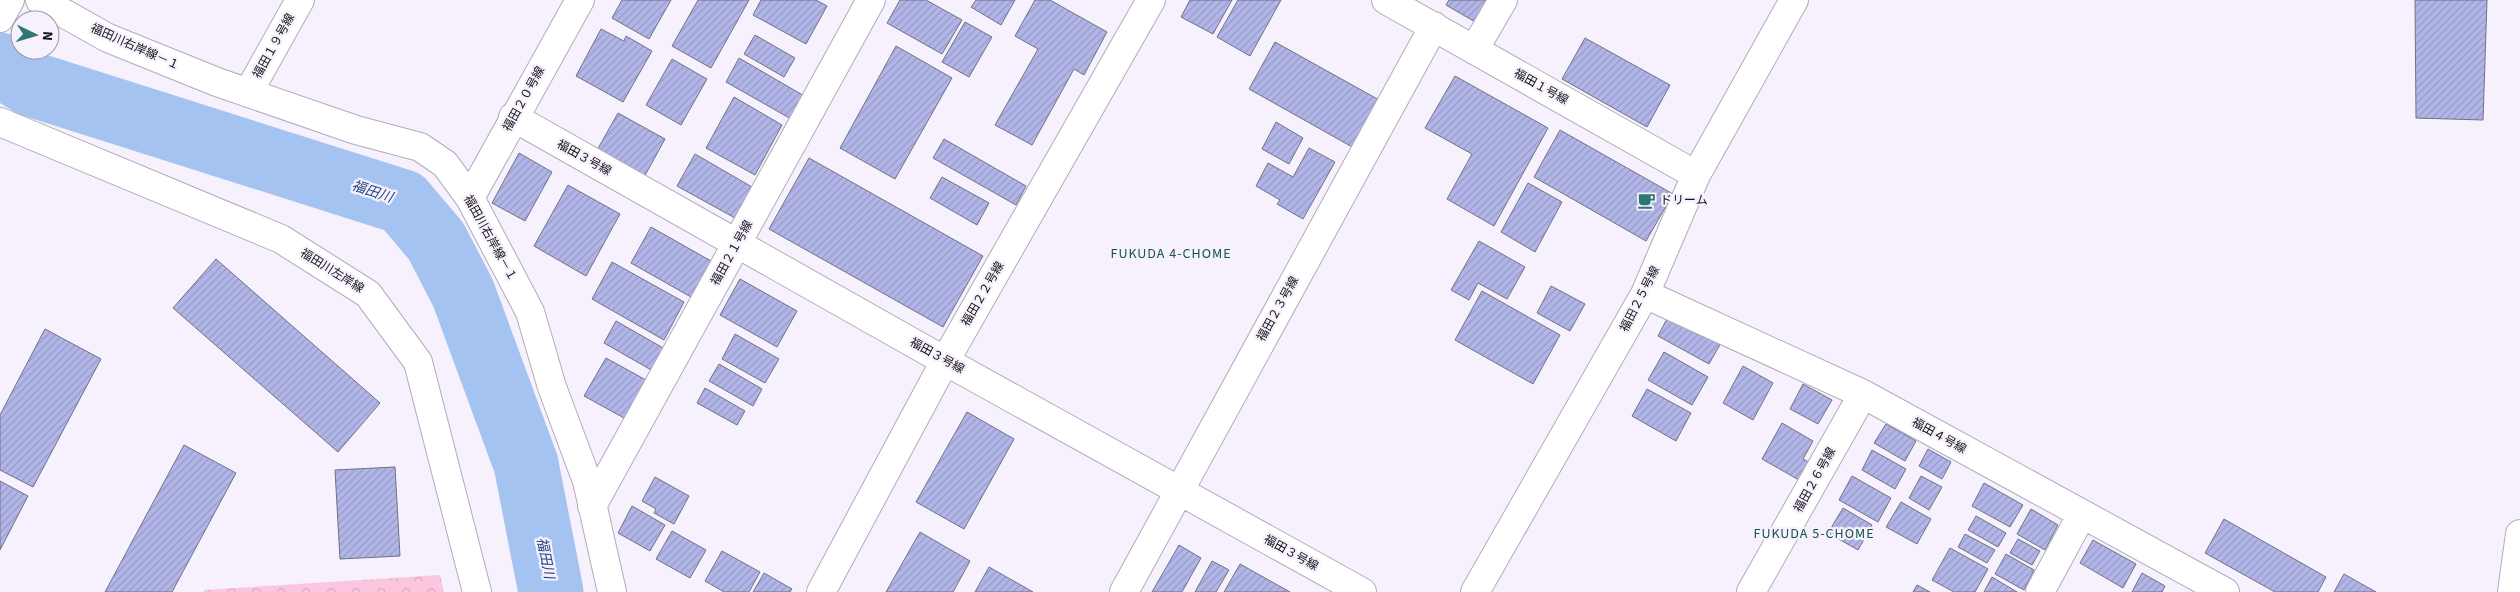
<svg xmlns="http://www.w3.org/2000/svg" width="2520" height="592" viewBox="0 0 2520 592" font-family="'Source Sans 3','Noto Sans JP',sans-serif">
<style>
.park{fill:url(#park-crowns)}
.lines{fill:none;stroke-linecap:round;stroke-linejoin:round}
.river{stroke:#a4c3f1;stroke-width:65}
.building{fill:url(#building-hatch);stroke:#707282}
.minor-casing{stroke:#b2abbc;stroke-width:30}
.highway-casing{stroke:#b2abbc;stroke-width:30}
.minor{stroke:#fff;stroke-width:28}
.highway{stroke:#fff;stroke-width:28}
.labels{text-anchor:middle;dominant-baseline:central;stroke-width:4.5;stroke-linejoin:round;paint-order:stroke}
.street-label{font-size:12px;fill:#141218;stroke:#f6f1fc}
.poi-label{font-size:12px;fill:#141218;stroke:#f6f1fc;text-anchor:start}
.water-label{font-size:14px;font-style:italic;fill:#234981;stroke:#f6f1fc}
.neighbourhood-label{font-size:14px;letter-spacing:1px;fill:#16524f;stroke:#f6f1fc}
</style>
<defs>
<pattern id="park-crowns" width="20" height="18" patternUnits="userSpaceOnUse" patternTransform="scale(1.25)"><rect width="20" height="18" fill="#fdc6df"/><path d="M2 6a3 3 0 1 1 6 0M12 15a3 3 0 1 1 6 0" fill="none" stroke="#d8a9bf"/></pattern>
<pattern id="building-hatch" width="6" height="6" patternUnits="userSpaceOnUse" patternTransform="scale(1.25)"><rect width="6" height="6" fill="#b1b5e8"/><path d="M-1 1l2-2M0 6l6-6M5 7l2-2" fill="none" stroke="#979bc6"/></pattern>
</defs>
<rect width="100%" height="100%" fill="#f6f1fc"/>
<path class="park" d="M440 575 444 592H204V590Z"/>
<g class="lines">
<path class="river" d="M0 65 31 84 403 202 436 241 463 293 526 464 551 592"/>
</g>
<path class="building" d="M622 0H671L649 39 612 18Z
M698 0H749L711 68 672 46Z
M761 0H816L827 6 806 44 753 15Z
M900 0H926L962 20 942 54 887 23Z
M976 0H1015L1001 25 971 7Z
M1035 0H1050L1107 32 1084 75 1074 69 1032 145 995 125 1038 49 1015 36Z
M1190 0H1232L1213 34 1181 17Z
M1238 0H1281L1250 56 1217 37Z
M1449 0H1497L1482 26 1446 5Z
M2415 0H2487L2483 120 2416 118Z
M965 22 992 37 969 77 942 62Z
M601 29 624 41 626 36 652 51 623 102 576 76Z
M755 35 795 58 784 77 744 54Z
M1585 38 1670 85 1647 127 1562 79Z
M1275 42 1381 101 1354 148 1249 89Z
M896 46 952 78 895 179 840 148Z
M739 58 806 97 793 120 726 82Z
M672 59 707 79 681 125 646 105Z
M1455 76 1548 128 1494 226 1447 199 1472 154 1425 128Z
M734 97 782 125 755 175 706 148Z
M618 113 665 139 643 179 596 152Z
M1276 122 1303 138 1289 164 1262 149Z
M1560 130 1673 194 1646 241 1534 177Z
M944 139 1026 186 1016 205 933 158Z
M1309 148 1335 162 1303 219 1277 204 1280 200 1256 186 1268 163 1293 177Z
M519 153 552 172 525 221 492 203Z
M695 154 752 187 735 218 677 186Z
M809 158 983 256 943 327 769 229Z
M942 177 989 203 977 225 930 198Z
M1528 183 1562 202 1535 252 1501 232Z
M568 185 620 214 586 276 534 246Z
M651 227 711 261 691 297 631 263Z
M1479 241 1525 267 1507 299 1478 283 1469 300 1451 290Z
M216 259 380 403 338 452 173 308Z
M612 262 684 302 664 340 592 299Z
M740 279 797 311 777 347 720 315Z
M1551 286 1585 304 1570 331 1537 313Z
M1482 291 1560 335 1533 384 1455 340Z
M1670 313 1722 341 1709 364 1658 336Z
M616 321 665 349 653 371 604 343Z
M45 329 101 359 33 487 0 470V415Z
M735 334 779 359 765 383 722 359Z
M1664 352 1708 377 1692 405 1648 380Z
M606 358 646 380 624 418 584 396Z
M719 364 762 389 753 406 709 381Z
M1743 366 1773 383 1753 420 1723 403Z
M1803 384 1832 400 1818 424 1790 409Z
M705 388 745 411 737 425 697 403Z
M1647 389 1691 413 1676 441 1632 416Z
M967 412 1014 439 964 529 916 502Z
M1782 423 1813 441 1803 459 1816 466 1806 484 1762 459Z
M1886 424 1916 441 1905 461 1874 443Z
M184 445 236 473 172 592H105Z
M1928 449 1951 462 1942 479 1919 466Z
M1872 450 1906 469 1895 489 1862 470Z
M395 467 400 556 340 559 335 470Z
M1852 476 1891 498 1878 522 1839 500Z
M1921 476 1942 487 1929 510 1909 498Z
M655 477 689 496 674 524 654 513 656 509 642 501Z
M0 481 28 496 0 550Z
M1984 483 2023 505 2010 527 1972 506Z
M1901 502 1931 519 1917 544 1886 527Z
M632 506 665 525 650 551 618 533Z
M1843 508 1872 525 1858 550 1828 533Z
M2031 509 2058 525 2045 550 2017 534Z
M1976 516 2006 533 1998 547 1968 530Z
M2224 519 2326 577 2318 592H2275L2205 553Z
M672 531 706 550 690 578 656 559Z
M920 532 970 561 953 592H886Z
M1965 534 1995 550 1987 563 1958 547Z
M2018 539 2040 551 2032 565 2010 553Z
M2093 540 2136 564 2123 588 2080 563Z
M1179 545 1201 558 1182 592H1152Z
M1950 548 1988 569 1975 592H1954L1932 580Z
M722 551 760 572 749 592H724L705 581Z
M2006 554 2034 570 2024 590 1995 574Z
M1212 561 1229 570 1216 592H1195Z
M1240 564 1290 592H1224Z
M989 567 1033 592H975Z
M764 573 792 589 790 592H753Z
M2142 573 2165 586 2162 592H2132Z
M2344 574 2376 592H2334Z
M1992 577 2017 592H1984Z
M1917 585 1930 592H1913Z"/>
<g class="lines">
<defs>
<path id="minor" d="M40 0 108 38 217 82 356 130 420 147 445 164 470 198 530 312 552 387 587 481 612 592
M1386 0 1696 175
M0 18 10 0
M1474 50 1503 0
M248 93 300 0
M513 117 945 361 1362 592
M0 122 281 239 368 294 418 362 477 592
M470 198 580 0
M1645 294 1863 394 2225 592
M592 506 871 0
M821 592 945 361 1151 0
M1124 592 1434 26
M1475 592 1645 294 1696 175 1794 0
M1751 592 1863 394
M2040 592 2082 514"/>
<path id="highway" d="M2512 592 2520 534"/>
</defs>
<use href="#minor" class="minor-casing"/>
<use href="#highway" class="highway-casing"/>
<use href="#minor" class="minor"/>
<use href="#highway" class="highway"/>
</g>
<defs>
<symbol id="cafe-bare" viewBox="-9 -9 18 18"><path d="M-5.5-4.5H6V0H3Q3 3.5 0 3.5H-2.5Q-5.5 3.5-5.5 0ZM3-3.2v2h1.7v-2ZM-6 4.5H4V6H-6Z" fill="#2f7773" stroke="#f6f1fc" stroke-width="2.5" paint-order="stroke"/></symbol>
</defs>
<g fill-rule="evenodd">
<use href="#cafe-bare" x="1634" y="188" width="25" height="25"/>
</g>
<g class="labels">
<g class="street-label">
<text transform="translate(274 46) rotate(-61)">福田１９号線</text>
<text transform="translate(135 47) rotate(24)">福田川右岸線－１</text>
<text transform="translate(1541 87) rotate(29)">福田１号線</text>
<text transform="translate(524 99) rotate(-61)">福田２０号線</text>
<text transform="translate(584 158) rotate(29)">福田３号線</text>
<text transform="translate(490 238) rotate(61)">福田川右岸線－１</text>
<text transform="translate(732 253) rotate(-61)">福田２１号線</text>
<text transform="translate(332 271) rotate(32)">福田川左岸線</text>
<text transform="translate(983 294) rotate(-60)">福田２２号線</text>
<text transform="translate(1640 299) rotate(-63)">福田２５号線</text>
<text transform="translate(1278 309) rotate(-61)">福田２３号線</text>
<text transform="translate(937 356) rotate(29)">福田３号線</text>
<text transform="translate(1939 436) rotate(29)">福田４号線</text>
<text transform="translate(1815 480) rotate(-61)">福田２６号線</text>
<text transform="translate(1291 553) rotate(29)">福田３号線</text>
</g>
<g class="poi-label">
<text x="1660" y="200">ドリーム</text>
</g>
<g class="water-label">
<text transform="translate(372 192) rotate(18)">福田川</text>
<text transform="translate(545 558) rotate(79)">福田川</text>
</g>
<g class="neighbourhood-label">
<text x="1171" y="254">FUKUDA 4-CHOME</text>
<text x="1814" y="534">FUKUDA 5-CHOME</text>
</g>
</g>
<g transform="translate(35 35) rotate(95)"><circle r="24" fill="#f6f1fc" stroke="#9c98a1"/>
<path d="M0-4L9 19L0 12L-9 19Z" fill="#2f7773"/>
<text y="-8" font-size="14" font-weight="bold" text-anchor="middle" fill="#141218">N</text>
</g>
</svg>
